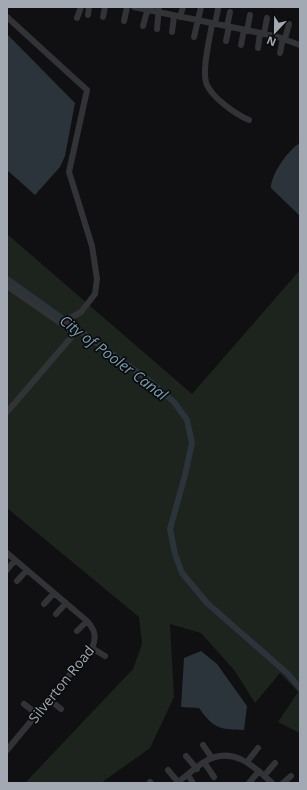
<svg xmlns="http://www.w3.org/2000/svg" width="307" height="790" viewBox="0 0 307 790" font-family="'Open Sans',sans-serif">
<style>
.green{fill:#1d241d}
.water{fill:#2a343a}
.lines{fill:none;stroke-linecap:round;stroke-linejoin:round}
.canal{stroke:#2a343a;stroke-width:6}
.minor{stroke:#313337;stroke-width:6}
.labels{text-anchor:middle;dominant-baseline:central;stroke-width:3.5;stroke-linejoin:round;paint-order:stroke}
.street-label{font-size:14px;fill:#a2a9b2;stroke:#0b0c0d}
.water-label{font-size:15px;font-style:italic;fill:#789bae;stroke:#0b0c0d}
</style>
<rect width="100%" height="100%" fill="#101012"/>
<path class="green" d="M7 234 192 394 300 270V733L278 722 298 692 280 673 255 703 235 671 201 633 170 624 174 697 150 748 101 783H25L133 669 142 644 139 617 7 508Z"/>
<path class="water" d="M7 34 75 103 65 156 60 167 35 195 7 170Z
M300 143V216L271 188C271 174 288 150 300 143Z
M201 651 217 664 247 706 244 730C219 729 214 729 199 708L181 707 184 658Z"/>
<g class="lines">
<path class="canal" d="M7 279 147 379 174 402 187 420 192 443 185 475 170 529 175 554 182 573 207 603 288 674 300 688"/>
<path class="minor" d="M134 7 275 36 300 45
M88 15 89 7
M7 17 87 90 69 172 92 246 97 279 95 294 81 312 61 323
M103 17 105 7
M180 17 183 7
M77 18 81 7
M124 21 127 7
M212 24C210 38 201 72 207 85 213 98 235 114 249 120
M215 24 218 9
M143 26 148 8
M227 27 230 12
M157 29 159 7
M247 31 250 15
M172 32 174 16
M264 34 267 18
M194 37 201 7
M285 39 289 24
M226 41 229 27
M241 45 244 30
M258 48 260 33
M280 53 283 38
M7 286 75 333 7 412
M7 553 87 621C95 630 97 637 92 648L7 750
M7 570 15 560
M17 581 27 570
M44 604 54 593
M56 614 66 603
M77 631 87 621
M92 648 105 656
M49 699 61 709
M24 704 37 714
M203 745 212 758
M186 756 197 769
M204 762 214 777
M247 762 258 748
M168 770 178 782
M188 775 193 783
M264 776 275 763
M150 782 151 783
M177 783C186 776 195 768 204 762 231 745 253 765 272 783
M249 783 259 771
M283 783 291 776"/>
</g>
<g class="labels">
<g class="street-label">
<text transform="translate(61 684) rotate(-51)">Silverton Road</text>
</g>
<g class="water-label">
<text transform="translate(114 357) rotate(37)">City of Pooler Canal</text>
</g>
</g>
<rect width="307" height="790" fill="none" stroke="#a2a9b2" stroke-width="16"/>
<g transform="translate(275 32) rotate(202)" stroke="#0b0c0d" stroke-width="3" paint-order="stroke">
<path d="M0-3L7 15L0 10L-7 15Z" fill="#a2a9b2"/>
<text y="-6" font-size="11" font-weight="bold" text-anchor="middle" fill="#a2a9b2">N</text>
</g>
</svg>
